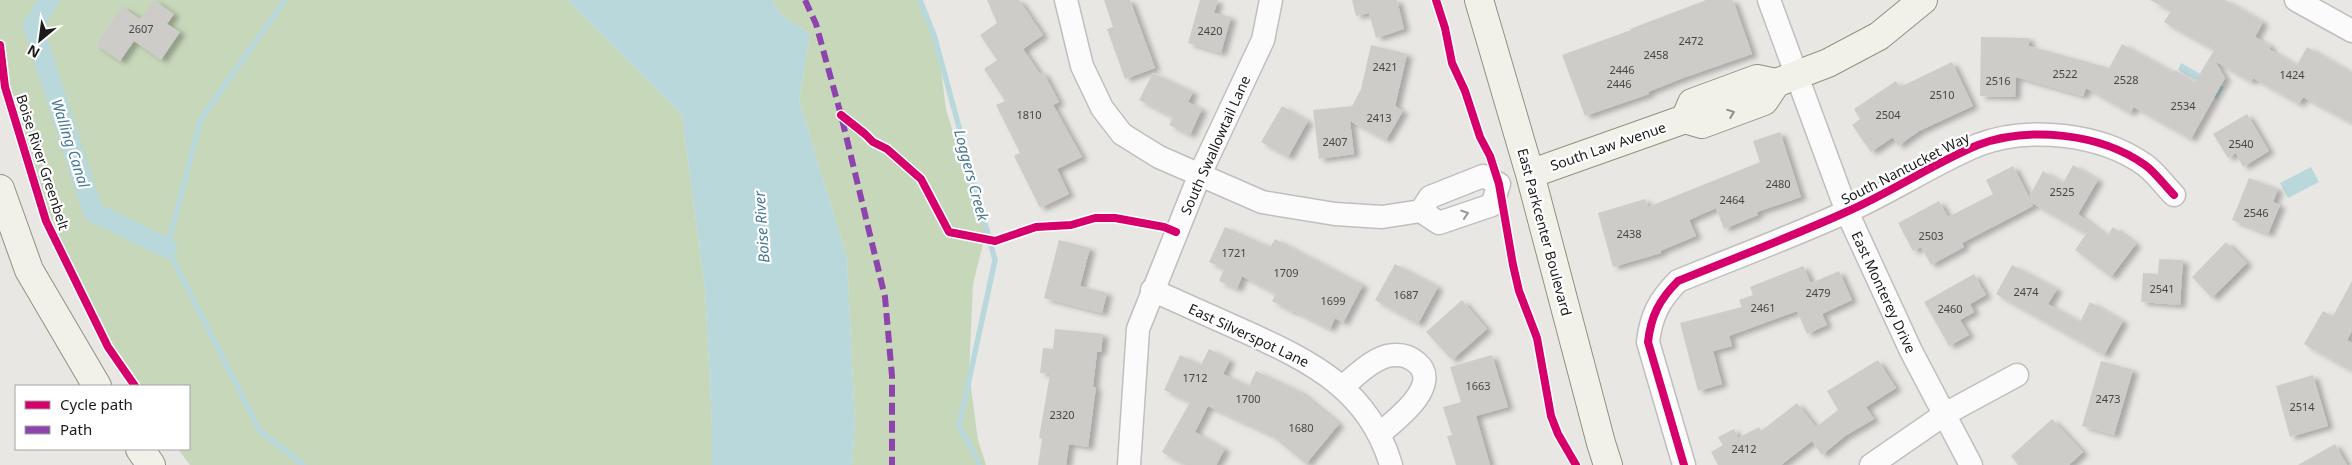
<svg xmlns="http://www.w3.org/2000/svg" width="2352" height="465" viewBox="0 0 2352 465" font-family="'Noto Sans',sans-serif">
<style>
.forest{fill:#c7d7ba}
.water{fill:#b8d8dc}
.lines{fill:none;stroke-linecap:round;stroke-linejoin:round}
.stream{stroke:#b8d8dc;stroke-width:5.5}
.canal{stroke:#b8d8dc;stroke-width:20}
.building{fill:#ceccc9;filter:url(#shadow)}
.street-casing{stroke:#c0bfbe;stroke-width:25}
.secondary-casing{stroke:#92917e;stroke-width:30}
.street{stroke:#fcfbfb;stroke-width:22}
.secondary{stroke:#f2f1e9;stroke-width:28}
.quiet{stroke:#8e44ad;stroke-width:6;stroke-dasharray:12 6;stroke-linecap:butt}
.cycleway-casing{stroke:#fff;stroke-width:11}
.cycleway{stroke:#d6006c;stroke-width:8}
.oneway{stroke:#91918c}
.oneway2{stroke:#979696}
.labels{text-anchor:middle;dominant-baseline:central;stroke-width:4.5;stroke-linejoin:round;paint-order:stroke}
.number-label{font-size:11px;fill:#484746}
.street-label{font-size:14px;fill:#1b1b1b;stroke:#fff}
.water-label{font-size:15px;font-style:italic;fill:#477796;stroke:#fff}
</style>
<defs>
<filter id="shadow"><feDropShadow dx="5.5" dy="3" stdDeviation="2.5" flood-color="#0004"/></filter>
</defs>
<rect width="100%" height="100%" fill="#e9e7e4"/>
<path class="forest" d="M0 0H567L682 115 705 289 712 424V465H190L178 449H189V386H135L108 347 46 221 5 87 0 45Z
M773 0H921L938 45 946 110 986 232 973 284 969 373 978 440 986 465H852L855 424 847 258 799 100 810 34 780 14Z"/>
<path class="water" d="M567 0H773L780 14 810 34 799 100 847 258 855 424 852 465H712V424L705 289 682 115Z
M2181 63 2224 87 2217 99 2199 89 2202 83 2178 70Z
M2311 167 2319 182 2288 198 2280 183Z"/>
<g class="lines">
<path class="stream" d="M285 0 201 119 167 248 260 431 304 465
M920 0 934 35 995 260 959 426 980 465"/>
<path class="canal" d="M49 0 33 26 93 212 167 248"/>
</g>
<path class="building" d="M154 0 174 14 167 24 180 32 161 60 134 41 120 61 96 45 122 7 140 19Z
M987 0H1019L1043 35 1023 49 1040 74 1043 72 1059 102 1053 105 1082 157 1057 169 1069 194 1040 208 1014 156 1020 153 996 105 1005 101 984 69 997 60 980 35 997 23Z
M1104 0H1130L1155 68 1125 79 1107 29 1113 27Z
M1200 0H1218L1214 13 1231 17 1221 53 1188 43Z
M1352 0H1397L1404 29 1376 38 1369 13 1356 16Z
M1706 0H1733L1752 54 1683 78 1648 92 1649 94 1585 116 1562 55 1631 30 1630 29Z
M2150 0H2225L2263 22 2255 37 2271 46 2269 49 2297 65 2307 47 2352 73V123L2303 97 2299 104 2253 78 2251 82 2215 61 2225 78 2191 139 2134 107 2130 113 2086 88 2083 96 2016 77 2015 97 1980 96 1981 37 2029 38V46L2109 68 2122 44 2174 73 2175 70 2195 82 2214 50 2164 22 2171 11Z
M1371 45 1407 54 1395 106 1403 111 1386 140 1350 121 1354 154 1319 159 1313 110 1352 106 1361 89Z
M1952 62 1973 106 1919 131 1898 146 1893 137 1871 152 1852 125 1860 119 1854 109 1896 81 1900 87Z
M1153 73 1193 92 1188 102 1202 109 1190 135 1169 125 1173 117 1139 100Z
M1282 106 1308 121 1288 157 1261 142Z
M2247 114 2269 151 2243 167 2236 153 2228 158 2213 134Z
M1780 132 1801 197 1757 212 1758 215 1724 229 1716 208 1689 220 1696 236 1660 251 1661 253 1613 267 1598 213 1645 199 1648 207 1760 162 1753 141Z
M2073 165 2098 180 2078 214 2107 236 2113 227 2136 244 2111 277 2075 250 2086 234 2032 203 2033 206 1962 243 1964 247 1931 265 1921 247 1913 251 1898 223 1939 201 1948 217 1993 194 1986 180 2013 166 2029 197 2043 171 2063 183Z
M2249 178 2278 189 2273 202 2280 205 2268 234 2232 220Z
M1225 227 1270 247 1275 239 1363 285 1343 323 1335 318 1330 329 1294 311 1293 312 1272 301 1276 294 1242 276 1237 289 1219 281 1224 269 1209 262Z
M1059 240 1090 248 1080 286 1107 293 1102 313 1044 298Z
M2226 242 2247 263 2212 298 2192 277Z
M2159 259 2183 260 2180 305 2141 302 2143 273 2158 274Z
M1395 264 1438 287 1418 324 1375 300Z
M2012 265 2057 289 2048 304 2080 322 2090 302 2123 321 2104 355 1996 294Z
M1803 266 1811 283 1839 271 1852 300 1822 314 1827 325 1807 334 1797 311 1729 336 1732 346 1713 351 1722 384 1698 391 1680 323 1742 307 1739 300 1753 295 1750 287Z
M1974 274 1986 295 1970 304 1974 312 1960 320 1969 335 1949 346 1924 302Z
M2352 281V331L2347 340 2352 343V371L2304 344 2323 311 2333 316Z
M1462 300 1487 329 1452 360 1426 332Z
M1055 329 1103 334 1101 352H1097L1093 387H1096L1088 447 1069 444 1066 465H1038L1042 439 1039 438 1050 374 1040 373 1043 348 1053 349Z
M1209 349 1230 360 1223 374 1249 386 1256 371 1299 391 1339 424 1306 464 1271 435 1208 406 1195 432 1225 449 1216 465H1185L1162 452 1190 402 1164 390 1180 355 1201 365Z
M1492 355 1508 407 1476 416 1490 465H1456L1447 436 1452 435 1443 407 1461 402 1450 367Z
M1878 360 1896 388 1866 407 1874 419 1845 436 1822 455 1812 441 1781 465H1718L1711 452 1723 445 1718 437 1734 429 1738 438 1759 427 1761 431 1797 403 1816 427 1838 410 1827 391Z
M2101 361 2133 370 2114 435 2082 426Z
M2313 375 2328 426 2290 437 2276 386Z
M2052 419 2083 452 2069 465H2018L2011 456Z
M2335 444 2347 465H2298Z"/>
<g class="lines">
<defs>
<path id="street" d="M1066 0 1082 66 1102 108 1122 134 1159 157 1262 202 1335 214 1382 217 1421 211 1439 223 1492 205 1499 184 1483 176 1430 197 1421 211
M1769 0 1847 212 1911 351 1971 465
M2296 0 2352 31
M1152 290C1183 304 1214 318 1246 332 1312 362 1369 390 1391 465
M1343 386C1356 376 1370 361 1387 356 1397 354 1408 355 1416 362 1444 384 1395 421 1379 434
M1129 465 1138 329 1200 174 1263 40 1271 0
M1684 465 1648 342C1651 316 1659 300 1678 281 1734 258 1791 237 1846 212 1890 193 1934 163 1978 145 2028 126 2100 133 2145 165 2155 172 2164 185 2174 195
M1871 465 1945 414 2017 375"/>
<path id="secondary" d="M1479 0 1530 174 1601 443 1608 465
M1776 83 1828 63 1879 36 1923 0
M1530 174 1685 119 1702 124 1764 101 1776 83 1757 79 1692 103 1685 119
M0 189 29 270 97 386
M140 449 151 465"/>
</defs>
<use href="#street" class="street-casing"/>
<use href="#secondary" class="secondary-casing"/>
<use href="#street" class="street"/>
<use href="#secondary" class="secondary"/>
<path class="quiet" d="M805 0 816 24 841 115 885 297 892 376V465"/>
<defs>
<path id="cycleway" d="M1436 0 1445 28 1452 63 1465 91 1480 137 1490 156 1499 184 1513 265 1519 291 1537 338 1551 416 1558 434 1576 465
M0 45 5 87 46 221 108 347 135 386
M841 115 865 134 873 142 887 149 921 179 949 232 995 241 1036 227 1071 225 1095 218H1115L1164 227 1176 232
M1684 465 1648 342C1651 316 1659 300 1678 281 1734 258 1791 237 1846 212 1890 193 1934 163 1978 145 2028 126 2100 133 2145 165 2155 172 2164 185 2174 195"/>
</defs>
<use href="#cycleway" class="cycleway-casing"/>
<use href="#cycleway" class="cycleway"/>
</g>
<defs><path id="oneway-chevron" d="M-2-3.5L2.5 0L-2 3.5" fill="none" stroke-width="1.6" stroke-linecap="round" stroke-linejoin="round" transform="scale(1.25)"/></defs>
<use class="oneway" href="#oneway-chevron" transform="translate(1731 113) rotate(-21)"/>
<use class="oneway2" href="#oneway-chevron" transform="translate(1465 214) rotate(-18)"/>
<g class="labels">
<g class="number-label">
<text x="141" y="28">2607</text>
<text x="1210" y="30">2420</text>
<text x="1691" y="40">2472</text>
<text x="1656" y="54">2458</text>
<text x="1385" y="66">2421</text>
<text x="1622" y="69">2446</text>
<text x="2065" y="73">2522</text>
<text x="2292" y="74">1424</text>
<text x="2126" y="79">2528</text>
<text x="1998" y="80">2516</text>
<text x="1619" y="83">2446</text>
<text x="1942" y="94">2510</text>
<text x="2183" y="105">2534</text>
<text x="1029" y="114">1810</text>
<text x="1888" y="114">2504</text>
<text x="1379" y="117">2413</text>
<text x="1335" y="141">2407</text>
<text x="2241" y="143">2540</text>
<text x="1778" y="183">2480</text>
<text x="2062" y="191">2525</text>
<text x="1732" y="199">2464</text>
<text x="2256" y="212">2546</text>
<text x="1629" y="233">2438</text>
<text x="1931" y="235">2503</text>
<text x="1234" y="252">1721</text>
<text x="1286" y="272">1709</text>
<text x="2162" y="288">2541</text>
<text x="2026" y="291">2474</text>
<text x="1818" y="292">2479</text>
<text x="1406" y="294">1687</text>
<text x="1333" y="300">1699</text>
<text x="1763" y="307">2461</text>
<text x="1950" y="308">2460</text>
<text x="1195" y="377">1712</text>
<text x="1478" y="385">1663</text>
<text x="1248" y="398">1700</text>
<text x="2108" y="398">2473</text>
<text x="2302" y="406">2514</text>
<text x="1062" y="414">2320</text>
<text x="1301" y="427">1680</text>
<text x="1744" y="448">2412</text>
</g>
<g class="street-label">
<text transform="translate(1215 145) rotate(-66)">South Swallowtail Lane</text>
<text transform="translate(1608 146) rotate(-19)">South Law Avenue</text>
<text transform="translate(43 162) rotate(72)">Boise River Greenbelt</text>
<text transform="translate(1905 168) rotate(-27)">South Nantucket Way</text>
<text transform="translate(1545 232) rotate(75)">East Parkcenter Boulevard</text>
<text transform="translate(1884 292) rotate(65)">East Monterey Drive</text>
<text transform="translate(1249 335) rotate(25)">East Silverspot Lane</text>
</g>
<g class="water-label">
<text transform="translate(71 143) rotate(72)">Walling Canal</text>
<text transform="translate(972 175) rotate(75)">Loggers Creek</text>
<text transform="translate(761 227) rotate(-94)">Boise River</text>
</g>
</g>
<rect x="15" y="385" width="175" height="65" fill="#ffffff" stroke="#a4a4a4"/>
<rect x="25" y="401" width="25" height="8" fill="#d6006c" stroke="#a4a4a4"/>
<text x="60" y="410" font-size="15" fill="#1b1b1b">Cycle path</text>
<rect x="25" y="426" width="25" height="8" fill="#8e44ad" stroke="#a4a4a4"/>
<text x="60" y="435" font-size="15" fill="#1b1b1b">Path</text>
<g transform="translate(40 40) rotate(209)" stroke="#ffffff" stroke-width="4" paint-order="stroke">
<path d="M0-4L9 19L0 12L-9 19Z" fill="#1b1b1b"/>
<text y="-8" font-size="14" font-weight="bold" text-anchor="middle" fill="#1b1b1b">N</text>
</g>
</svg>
